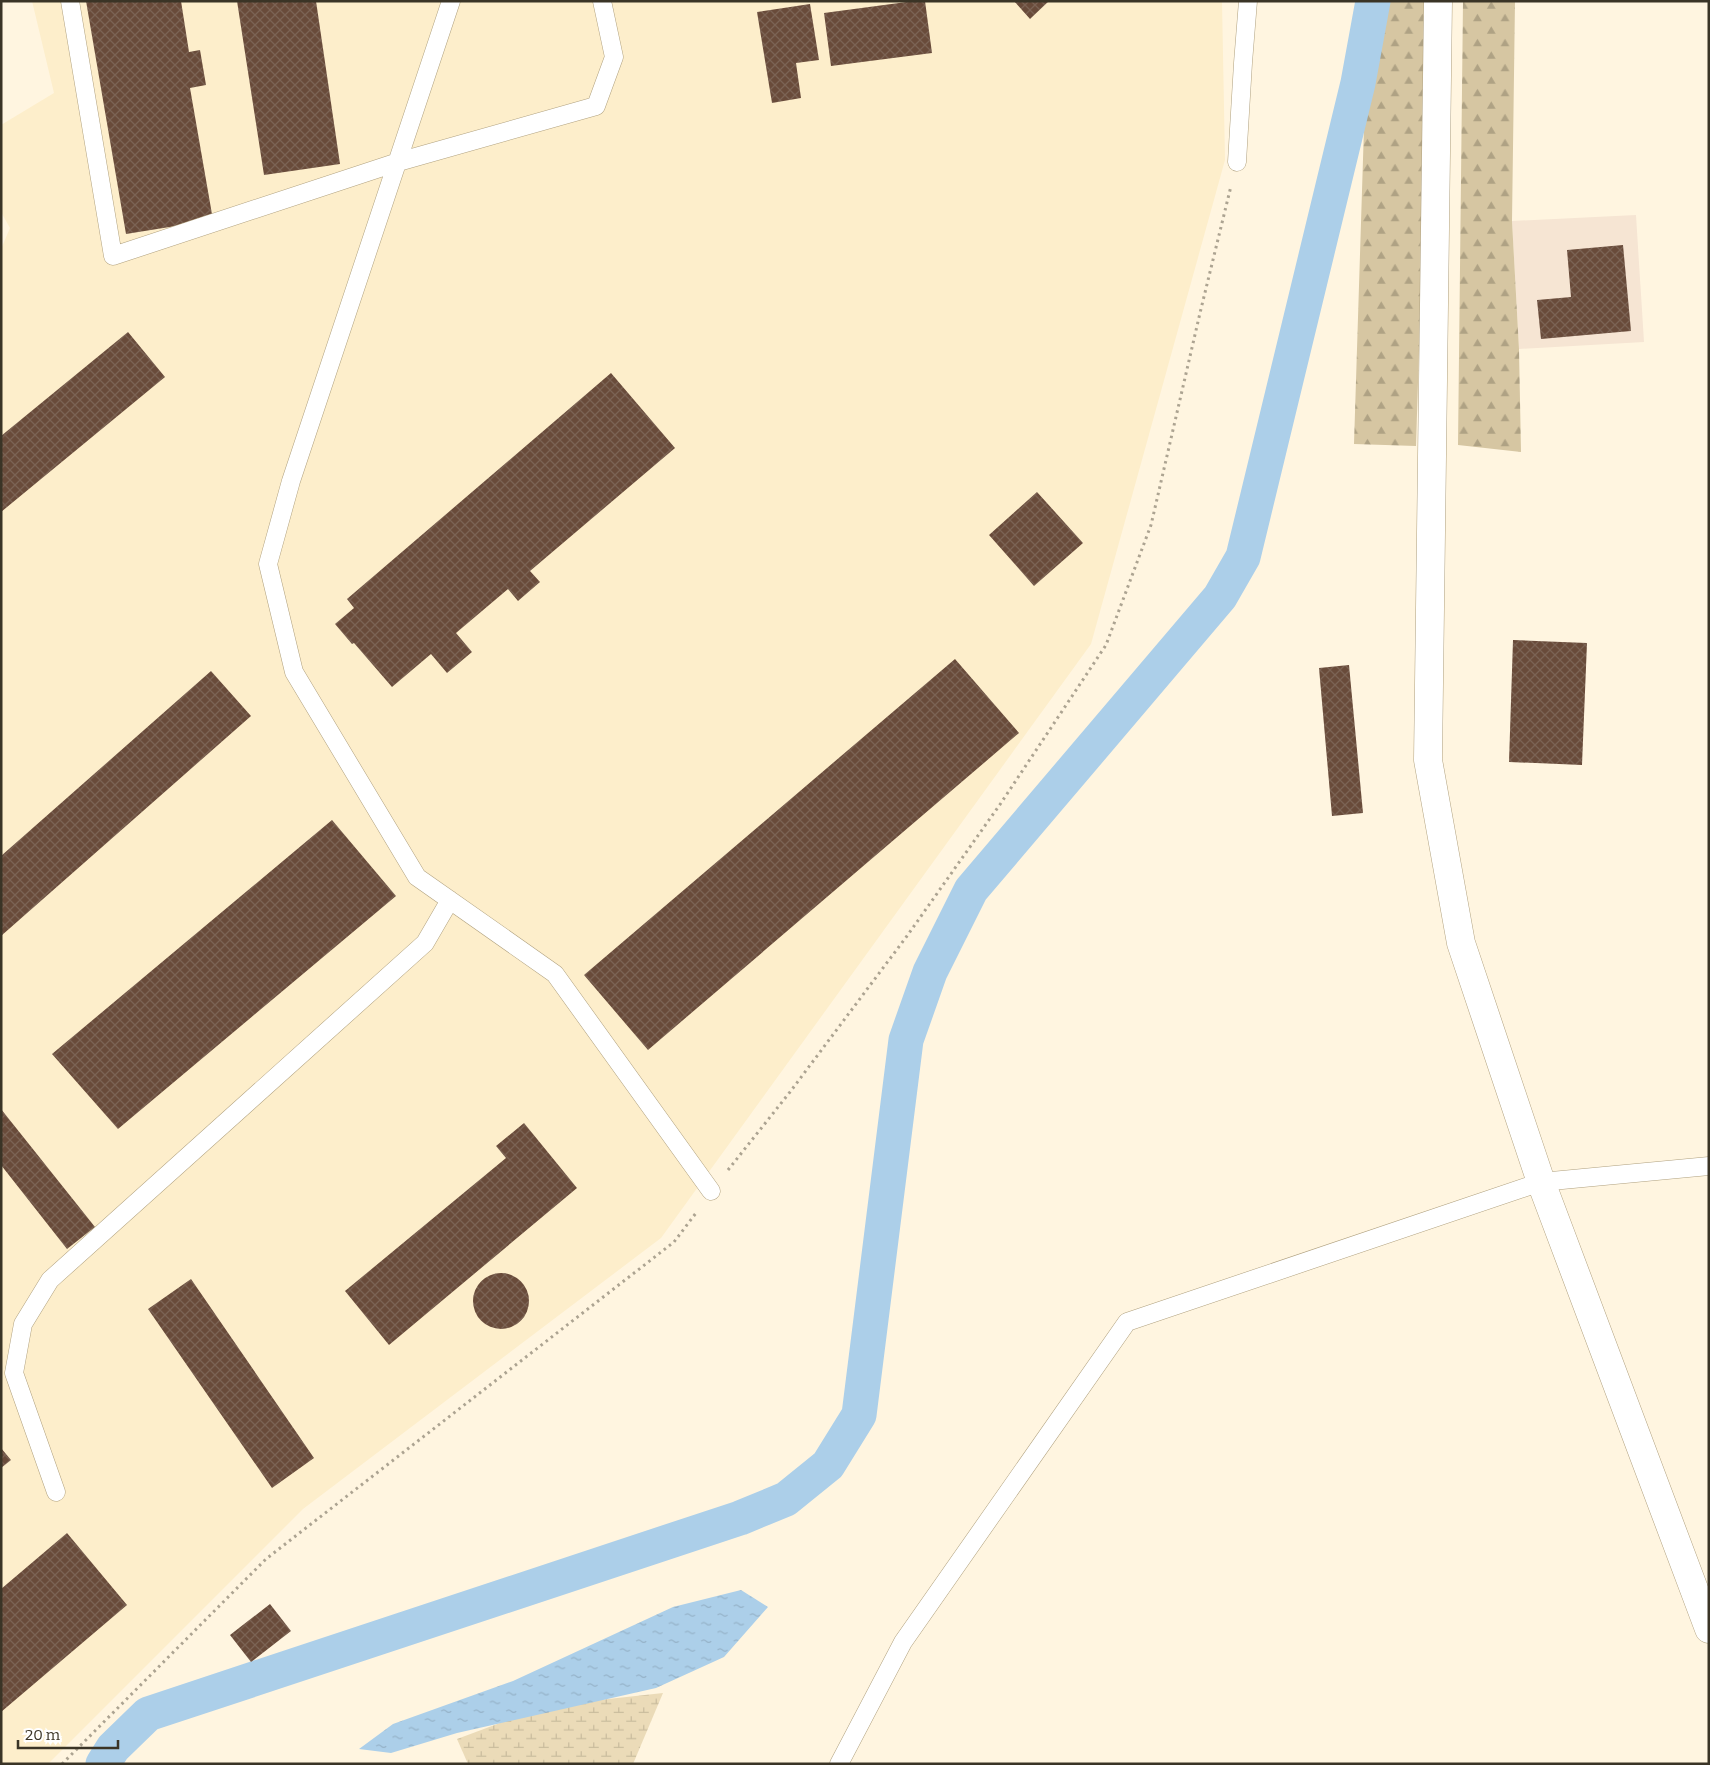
<svg xmlns="http://www.w3.org/2000/svg" width="1710" height="1765" viewBox="0 0 1710 1765" font-family="Bitter,serif">
<style>
.commercial{fill:#f6e5d3}
.built{fill:#fdeecb}
.forest{fill:url(#forest-firs)}
.wetland{fill:url(#wetland-marsh)}
.water{fill:url(#water-ripples)}
.lines{fill:none;stroke-linecap:round;stroke-linejoin:round}
.canal{stroke:#accfe9;stroke-width:35}
.building{fill:url(#building-cross-hatch)}
.service-casing{stroke:#b0a17f;stroke-width:19}
.minor-casing{stroke:#b0a17f;stroke-width:29}
.path{stroke:#aca391;stroke-width:3;stroke-dasharray:2.5 4;stroke-linecap:butt}
.service{stroke:#fff;stroke-width:18}
.minor{stroke:#fff;stroke-width:28}
</style>
<defs>
<pattern id="forest-firs" width="22" height="20" patternUnits="userSpaceOnUse" patternTransform="scale(1.25)"><rect width="22" height="20" fill="#d6c6a2"/><path d="M5 1l3.5 6h-7zM16 11l3.5 6h-7z" fill="#afa284"/></pattern>
<pattern id="wetland-marsh" width="20" height="14" patternUnits="userSpaceOnUse" patternTransform="scale(1.25)"><rect width="20" height="14" fill="#ebdbb8"/><path d="M1 5h8M5 5V1M11 12h8M15 12V8" fill="none" stroke="#cabd9e"/></pattern>
<pattern id="water-ripples" width="26" height="14" patternUnits="userSpaceOnUse" patternTransform="scale(1.25)"><rect width="26" height="14" fill="#accfe9"/><path d="M2 4q2-2 4 0t4 0M15 11q2-2 4 0t4 0" fill="none" stroke="#95b2c8"/></pattern>
<pattern id="building-cross-hatch" width="8" height="8" patternUnits="userSpaceOnUse" patternTransform="scale(1.25)"><rect width="8" height="8" fill="#694b3a"/><path d="M0 0l8 8M0 8l8-8" fill="none" stroke="#7b6354"/></pattern>
</defs>
<rect width="100%" height="100%" fill="#fff5e0"/>
<path class="commercial" d="M1636 215 1644 342 1519 349 1512 221Z"/>
<path class="built" d="M32 1H1222L1225 160 1091 644 661 1238 303 1509 48 1764H1V249L10 228 1 212V125L54 93Z"/>
<path class="forest" d="M1368 1H1430L1416 446 1354 444Z
M1463 1H1515L1512 221 1519 349 1521 452 1458 445Z"/>
<path class="wetland" d="M663 1693 633 1764H468L457 1739 519 1716 590 1701Z"/>
<path class="water" d="M741 1590 768 1607 724 1657 656 1688 457 1733 391 1753 359 1749 393 1724 513 1681 673 1607Z"/>
<g class="lines">
<path class="canal" d="M103 1764 113 1748 148 1714 740 1518 786 1499 828 1465 859 1415 906 1040 930 972 971 890 1220 597 1243 557 1358 83 1373 1"/>
</g>
<path class="building" d="M86 1H181L189 52 200 50 206 85 190 88 213 220 126 234Z
M237 1H316L340 164 264 175Z
M914 1H925L932 53 831 66 824 13Z
M1014 1H1049L1030 19Z
M810 4 819 60 796 63 801 98 772 103 757 12Z
M1623 245 1631 331 1541 339 1537 300 1571 297 1567 250Z
M128 332 165 377 1 512V436Z
M611 373 675 448 530 571 540 582 518 601 508 589 456 633 472 652 447 673 431 654 392 687 354 643 352 644 335 624 354 608 347 599Z
M1037 492 1083 543 1034 586 989 535Z
M1513 640 1587 643 1582 765 1509 762Z
M955 659 1019 733 648 1050 584 975Z
M1349 665 1363 813 1332 816 1319 668Z
M211 671 251 716 1 936V856Z
M332 820 396 896 118 1129 52 1054Z
M1 1109 95 1227 67 1249 1 1165Z
M524 1123 577 1188 389 1345 345 1291 506 1158 496 1146Z
M473 1301a28 28 0 1 1 56 0a28 28 0 1 1-56 0Z
M191 1279 314 1458 272 1488 148 1309Z
M1 1448 11 1460 1 1468Z
M67 1533 127 1605 1 1712V1589Z
M270 1604 291 1631 251 1662 230 1635Z"/>
<g class="lines">
<defs>
<path id="service" d="M70 1 113 256 398 162 596 106 614 57 602 1
M451 1 291 481 268 564 294 672 417 877 555 974 711 1191
M1237 162 1243 63 1248 1
M56 1492 14 1373 23 1324 50 1280 425 943 450 900
M839 1764 903 1642 1127 1322 1541 1182 1709 1166"/>
<path id="minor" d="M1438 1 1428 760 1461 943 1541 1182 1709 1629"/>
</defs>
<use href="#service" class="service-casing"/>
<use href="#minor" class="minor-casing"/>
<path class="path" d="M728 1170 790 1092 907 936 1001 803 1106 645 1151 525 1200 313 1231 186
M62 1764 266 1559 674 1242 696 1213"/>
<use href="#service" class="service"/>
<use href="#minor" class="minor"/>
</g>
<rect width="1710" height="1765" fill="none" stroke="#3a3426" stroke-width="5"/>
<path d="M18 1740v8h100v-8" fill="none" stroke="#3a3426" stroke-width="2.5"/>
<text x="25" y="1740" font-size="15" fill="#3a3426" stroke="#ffffff" stroke-width="4" paint-order="stroke">20 m</text>
</svg>
